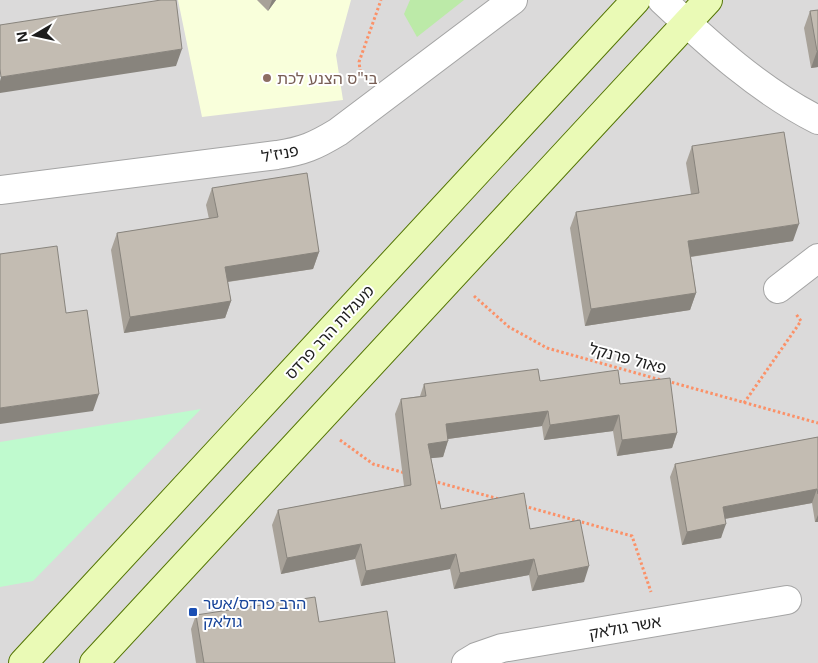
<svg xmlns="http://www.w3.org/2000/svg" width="818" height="663" viewBox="0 0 818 663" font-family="'Noto Sans','Noto Sans Hebrew',sans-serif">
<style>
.residential{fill:#dbdada}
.education{fill:#f9ffdb}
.grass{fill:#bceaa8}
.park{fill:#bfface}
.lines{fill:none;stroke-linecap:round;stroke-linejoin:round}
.street-casing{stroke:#a4a4a4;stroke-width:30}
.secondary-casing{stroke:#547504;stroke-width:30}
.path{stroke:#fb9168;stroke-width:3;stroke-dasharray:2.5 2.5;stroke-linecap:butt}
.street{stroke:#fff;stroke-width:28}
.secondary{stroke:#eafab6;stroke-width:28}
.wall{fill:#a8a299}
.shaded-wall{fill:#88847d}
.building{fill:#c3bcb2;stroke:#88847d}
.education-dot{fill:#8d6e63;stroke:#fff;stroke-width:2}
.transit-dot{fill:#1a4fb4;stroke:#fff;stroke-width:2}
.labels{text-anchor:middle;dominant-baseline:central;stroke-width:4;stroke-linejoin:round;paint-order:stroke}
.education-label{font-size:16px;fill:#785e54;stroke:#fff;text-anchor:start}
.street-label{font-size:16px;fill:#1d1d1d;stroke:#fff}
.transit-label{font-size:16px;fill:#164399;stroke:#fff;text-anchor:start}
</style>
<rect width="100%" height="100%" fill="#efede3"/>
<path class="residential" d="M0 0H818V663H0Z"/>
<path class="education" d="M178 0H351L336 55 343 100 202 117Z"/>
<path class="grass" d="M410 0H464L417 37 404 14Z"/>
<path class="park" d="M201 409 33 581 0 587V442Z"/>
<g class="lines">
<defs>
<path id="street" d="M662 0C710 45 759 90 818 120
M0 190 277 155C303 151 315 146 338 132L513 0
M778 289 818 258
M466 663 476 657 502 648 787 600"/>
<path id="secondary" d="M23 663 636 0
M94 663 708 0"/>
</defs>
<use href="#street" class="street-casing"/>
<use href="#secondary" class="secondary-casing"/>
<path class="path" d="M361 77 359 62 381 0
M474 296 509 327 547 348 661 380
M667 381 818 423
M744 403 801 321 796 314
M340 440 373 464 405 473
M433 481 499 499
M524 506 632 536 651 592"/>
<use href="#street" class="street"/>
<use href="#secondary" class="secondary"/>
</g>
<path class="wall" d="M257 0H276L268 11Z
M818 10V67L811 68 804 28 810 11Z
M692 146 793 241 691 257 696 293 690 310 585 326 570 228 576 212 691 194 686 163Z
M212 188 319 252 313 269 228 282 231 301 225 318 124 333 111 250 117 233 209 219 206 205Z
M540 381 620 384 677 433 672 448 617 456 613 431 544 440 542 426 448 439 443 457 431 458 441 509 530 529 584 582 532 591 529 575 454 589 450 569 361 586 355 559 281 574 272 525 278 510 404 486 395 414 401 399 420 396 424 384Z
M818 437V522H815L812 503 725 519 721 538 682 545 670 477 675 464Z
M196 615 319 622 395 663H196L191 629Z"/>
<path class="shaded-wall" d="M272 0H276L268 11Z
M182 49 176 66 0 93V81L1 77Z
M817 51H818V67L811 68Z
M799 224 793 241 682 258 688 241Z
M319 252 313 269 219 283 225 267Z
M696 293 690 310 585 326 591 309Z
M231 301 225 318 124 333 130 317Z
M99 394 93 411 0 424V408Z
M548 411 542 426 440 440 446 424Z
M619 415 613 431 544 440 550 425Z
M677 433 672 448 617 456 622 440Z
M448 441 443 457 423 459 428 444Z
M817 489 812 503 718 520 723 507Z
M818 515V522H815Z
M726 524 721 538 682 545 687 532Z
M361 544 355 559 281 574 287 558Z
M456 554 450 569 361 586 366 571Z
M534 559 529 575 454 589 460 573Z
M589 566 584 582 532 591 538 576Z"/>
<path class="building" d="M161 0H176L182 49 1 77 0 69V25Z
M818 10V51H817L810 11Z
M784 132 799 224 688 241 696 293 591 309 576 212 699 193 692 146Z
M307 173 319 252 225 267 231 301 130 317 117 233 218 217 212 188Z
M57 246 66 313 87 310 99 394 0 408V254Z
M538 369 540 381 618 370 620 384 670 378 677 433 622 440 619 415 550 425 548 411 446 424 448 441 428 444 441 509 524 493 530 529 580 520 589 566 538 576 534 559 460 573 456 554 366 571 361 544 287 558 278 510 411 485 401 399 426 396 424 384Z
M818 437V494L817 489 723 507 726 524 687 532 675 464Z
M315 597 319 622 387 611 395 663H204L196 615Z"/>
<circle class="education-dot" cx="267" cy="78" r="5"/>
<rect class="transit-dot" x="188" y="607" width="10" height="10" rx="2.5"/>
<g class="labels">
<g class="education-label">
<text x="277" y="78">בי"ס הצנע לכת</text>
</g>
<g class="street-label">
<text transform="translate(280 153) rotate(-10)">פניז'ל</text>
<text transform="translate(329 332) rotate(-47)">מעגלות הרב פרדס</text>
<text transform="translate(628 358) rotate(15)">פאול פרנקל</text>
<text transform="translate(625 627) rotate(-10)">אשר גולאק</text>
</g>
<g class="transit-label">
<text x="203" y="603">הרב פרדס/אשר<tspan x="203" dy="18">גולאק</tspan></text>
</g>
</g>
<g transform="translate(35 35) rotate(261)" stroke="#ffffff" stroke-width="4" paint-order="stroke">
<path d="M0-4L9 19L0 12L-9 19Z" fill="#1d1d1d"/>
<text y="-8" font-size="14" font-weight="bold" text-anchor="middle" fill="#1d1d1d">N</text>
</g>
</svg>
